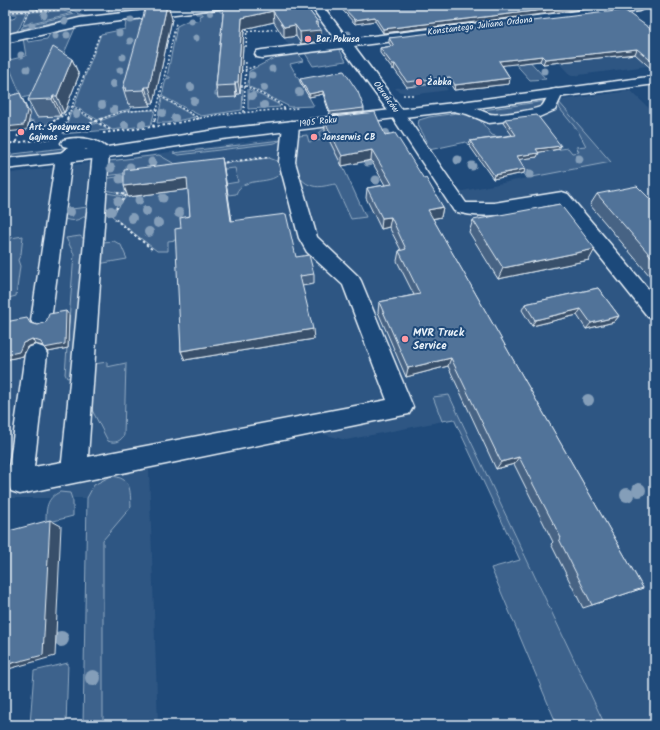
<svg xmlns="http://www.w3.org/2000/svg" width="660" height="730" viewBox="0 0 660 730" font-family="Kalam,sans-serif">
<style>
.built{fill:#2e5683}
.green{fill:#3c628c;stroke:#92aac2}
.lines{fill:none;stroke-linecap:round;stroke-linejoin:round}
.minor-casing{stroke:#e8f1f8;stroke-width:3}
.major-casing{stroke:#e8f1f8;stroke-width:3}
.path-far1{stroke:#e8f1f8;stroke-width:1.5;stroke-dasharray:2 2;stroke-linecap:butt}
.path{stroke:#e8f1f8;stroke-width:2;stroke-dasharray:2.5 2.5;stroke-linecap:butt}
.minor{fill:#1f4a7a;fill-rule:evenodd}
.major{fill:#1f4a7a;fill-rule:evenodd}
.tree{fill:#849eb9}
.wall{fill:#466384;stroke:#e8f1f8}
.shaded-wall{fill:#39506b;stroke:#e8f1f8}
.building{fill:#517399;stroke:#e8f1f8}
.poi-dot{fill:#ff9aa2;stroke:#1f4a7a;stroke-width:1.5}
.labels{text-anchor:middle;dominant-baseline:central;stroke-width:4;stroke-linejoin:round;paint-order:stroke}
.far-street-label{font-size:9px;fill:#e8f1f8;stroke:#1f4a7a}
.far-poi-label{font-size:9px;font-weight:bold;fill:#e8f1f8;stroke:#1f4a7a;text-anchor:start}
.poi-label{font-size:11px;font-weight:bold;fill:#e8f1f8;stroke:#1f4a7a;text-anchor:start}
</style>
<rect width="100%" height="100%" fill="#1f4a7a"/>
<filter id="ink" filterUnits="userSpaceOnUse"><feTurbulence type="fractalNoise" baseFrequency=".025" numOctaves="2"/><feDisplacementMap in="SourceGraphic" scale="8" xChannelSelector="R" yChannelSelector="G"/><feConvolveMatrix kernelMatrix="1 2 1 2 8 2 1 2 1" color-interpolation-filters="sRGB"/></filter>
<g filter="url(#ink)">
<path class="built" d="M321 22 332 42 291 49 284 38 297 36 291 27Z
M621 41 645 62 655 65 571 76 546 49Z
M7 61 22 98 5 102V62Z
M443 83 448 90 411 95 398 91 395 88Z
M631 91 655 114V725H605L461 419H454L346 440 315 432 149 470 158 725H87V498H5V174L277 138 325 128 364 211 527 178 502 138 492 135 464 112Z"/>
<path class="green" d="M16 5H40L36 10 5 11 6 8Z
M52 5H104L78 12Z
M110 5H171L173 10 126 13V10L108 12Z
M220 10V12H223V15L215 95 240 94 241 89H243L242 110 201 116 162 96 166 79 170 78V77H167L177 26 193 18 195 21 201 20 199 16 203 15V14H196L195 12Z
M62 11 73 13 23 25 28 12Z
M5 12H26L20 27 13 36 5 37V23L8 19H13L17 14H5Z
M75 14 90 17 53 25 55 22 21 29 23 26Z
M147 17 128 104H132L131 109 121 111 98 120 74 106 101 34 125 29 126 22H124V19Z
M76 26 38 113 59 116 61 113H64L67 106H69C63 120 42 128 27 129L30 113V96L22 98 7 61H5L26 56 23 38 26 37 28 42 47 39 52 30Z
M333 47 339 49 346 61 313 66 305 53 326 51Z
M284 53 289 55 299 54 303 61 290 64 314 106 290 107 248 86 249 71Z
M526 57 546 79 530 80 511 59Z
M248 89 278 104 280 107 248 109Z
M162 98 195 117 167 123H157Z
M546 101 545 104C532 112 496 119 483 110Z
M558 101 611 162 527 178 507 147 534 153 568 148 572 153 579 152 576 147 586 146 578 131 560 109Z
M73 108 95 122 83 126 65 128Z
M155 110 151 125 112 130 100 121 126 111Z
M464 112 478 118 492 135 502 138 468 145 466 142 429 150 426 145 427 141 418 125 419 120 429 117Z
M97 123 108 130 63 134 64 130 78 129Z
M325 128 366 217 351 219 335 184C328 185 320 188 313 186 293 182 289 151 299 136L307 135 309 142 321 140 319 133Z
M281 140 275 143 179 155 173 153Z
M63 148 67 149 62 152 5 159V155Z
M159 155 180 167 105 176 109 161Z
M269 158 280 162 282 170C274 188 243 174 236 194L228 195 226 184 238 182 235 168 216 170 215 164Z
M208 165 125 189V194L101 189 102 179Z
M190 189 193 227 184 239 168 241V251H157L112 216 126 197Z
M101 192 124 196 109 216 101 209Z
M88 207 85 216C78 221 71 222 63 218V210Z
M23 236 21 254 18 260 20 266 16 296 5 299V239Z
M80 236 83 238 84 241 71 377 67 378 65 374 74 254 66 238Z
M114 241 121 245 127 259 98 264 101 244 103 242Z
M107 362V367L126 363 124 435C121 441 115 444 108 441L91 408 94 364Z
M449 395 605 725H557L491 568 520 560 454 419 442 421 433 397Z
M111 476C132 478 130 490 131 507L103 540V725H83L87 498 94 485Z
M60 492 70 493 73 502V516L46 523C46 509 46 498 60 492Z
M68 663 66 725H30L34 671Z"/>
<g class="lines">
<defs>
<path id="minor" d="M193 5H229L223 8 80 26 5 43V35L80 18Z
M310 5H322L348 39 627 5H643L645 7 643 9 639 11 354 46 402 110 466 203H494L562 192 568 194 655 297V319L648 317 558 204C524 210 488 222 454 211L391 115 342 48 262 58 257 57 255 54 257 51 262 50 336 41Z
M556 89 561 90 563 93 555 110 539 117 489 123 467 114 449 110 447 107 449 104C465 100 476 110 490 114 498 116 536 110 542 106 545 103 548 94 551 90Z
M291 121 296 123 299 126 295 162 317 237 358 276 361 281 413 407 409 414 20 494 11 491 7 482 25 354 28 348 36 345 44 348 47 354 34 467 62 462 93 153 86 149 72 159 51 320 48 326 41 328 34 326 31 320 56 157 68 147 63 146 61 143 63 140C77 136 104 138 109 153L88 457 387 400 343 285 307 252 299 238 279 162 283 126 286 123Z"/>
<path id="major" d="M655 76V84L454 111 222 139 101 158 5 169V159L101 148 222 129 454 103Z"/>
</defs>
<use href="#minor" class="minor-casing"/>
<use href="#major" class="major-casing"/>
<path class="path-far1" d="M46 5 66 10
M37 10 41 5
M5 12 60 10
M24 21 28 11
M243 32 280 29
M246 47 247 26
M241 71 256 66
M241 86H246L277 102 285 109
M403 95H414
M160 96 176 23
M72 106 93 119
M244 112 246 60
M57 119 70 112
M67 119 100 34
M101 119 120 112 157 109
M155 119 160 96 199 118
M196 119 216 115 298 108"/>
<path class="path" d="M91 118 112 131
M81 127 104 118
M153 127 155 118
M63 130 68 118
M103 133 167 125 201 118
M40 140 43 127 59 118
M17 142 18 134
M5 144 54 138
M220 163 270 157
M117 193 126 195
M116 209 126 195V189
M115 219 153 250"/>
<use href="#minor" class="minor"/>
<use href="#major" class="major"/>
</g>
<g class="tree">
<circle cx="210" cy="13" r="3"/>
<circle cx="44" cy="15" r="3.5"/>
<circle cx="131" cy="20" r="3.5"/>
<circle cx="65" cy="21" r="3.5"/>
<circle cx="191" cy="21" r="3.5"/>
<circle cx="32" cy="25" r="3.5"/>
<circle cx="119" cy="33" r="3.5"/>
<circle cx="348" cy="34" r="3.5"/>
<circle cx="67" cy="35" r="3.5"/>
<circle cx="55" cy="36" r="3.5"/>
<circle cx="196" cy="38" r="3.5"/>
<circle cx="130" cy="41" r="3.5"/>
<circle cx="21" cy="55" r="3.5"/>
<circle cx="123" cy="57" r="3.5"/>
<circle cx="27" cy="69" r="3.5"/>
<circle cx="272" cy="69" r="3.5"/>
<circle cx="120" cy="70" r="3.5"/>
<circle cx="544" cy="71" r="3.5"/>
<circle cx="252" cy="75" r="3.5"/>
<circle cx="113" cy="84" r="4"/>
<circle cx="191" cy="87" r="4"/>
<circle cx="264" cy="88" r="4"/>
<circle cx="299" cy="92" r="4"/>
<circle cx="252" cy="96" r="4"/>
<circle cx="194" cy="101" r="4"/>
<circle cx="102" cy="105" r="4"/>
<circle cx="264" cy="105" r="4"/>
<circle cx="114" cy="110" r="4"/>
<circle cx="162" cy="113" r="4"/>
<circle cx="76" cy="114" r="4"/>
<circle cx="175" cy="118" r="4"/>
<circle cx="31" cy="124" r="4"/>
<circle cx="142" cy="124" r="4"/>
<circle cx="125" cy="125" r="4"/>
<circle cx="386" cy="133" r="4"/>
<circle cx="579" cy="159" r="4.5"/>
<circle cx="458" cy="160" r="4.5"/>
<circle cx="152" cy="162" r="4.5"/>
<circle cx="368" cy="162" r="4.5"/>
<circle cx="472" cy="166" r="4.5"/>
<circle cx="130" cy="167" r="4.5"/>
<circle cx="111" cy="168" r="4.5"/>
<circle cx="530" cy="174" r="4.5"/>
<circle cx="120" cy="179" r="4.5"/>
<circle cx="376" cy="180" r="4.5"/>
<circle cx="163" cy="198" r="4.5"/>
<circle cx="139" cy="200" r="4.5"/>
<circle cx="118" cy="201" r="4.5"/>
<circle cx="111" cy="211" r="5"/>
<circle cx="146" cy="211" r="5"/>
<circle cx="70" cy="212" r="5"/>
<circle cx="179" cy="213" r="5"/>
<circle cx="132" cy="218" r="5"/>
<circle cx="158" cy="223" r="5"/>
<circle cx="149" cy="232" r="5"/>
<circle cx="588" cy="400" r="6"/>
<circle cx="639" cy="490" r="7"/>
<circle cx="627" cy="495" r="7"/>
<circle cx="61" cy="639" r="8"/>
<circle cx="93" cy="678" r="8"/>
</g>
<path class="wall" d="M149 5H168L172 19 154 103H150V106L131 107 130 104H128L123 88Z
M224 5H305L318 22V25L321 30V41L301 44 296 36 284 38 274 22 244 29 240 94H237L236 97 218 98 216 86Z
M338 5H610V6L383 33 375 21 355 24Z
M655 32V72L635 54 543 64 540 61 502 65 510 78 509 84 454 90 449 82 407 87 394 69H392L380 53V48L391 46 389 43V38Z
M72 59 79 75 64 113H61L60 116 37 117 28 100Z
M300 79 364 108V112L330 115 323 94 309 97 300 82Z
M334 117 385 135 424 179 443 207 441 217 433 219 643 588 583 608 551 544 553 542 514 464 496 469 448 366 406 377 378 312 379 302 414 295 397 261 399 251 401 250 389 227 381 229 366 198 367 188 385 185 371 160 342 166 325 132V122L334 121Z
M505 119 559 149 538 152 537 157 519 159 524 173 493 179 469 145 470 141 512 135 503 123Z
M222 158 224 169 232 221 296 257 314 274V284L302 286 314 339 185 360 181 351V228L190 216 188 189 128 197Z
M597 194 655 204V282L590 205Z
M473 220 589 260 498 279 469 232Z
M598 288 619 316 614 322 586 329 577 315 532 326 522 310 525 304Z
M69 315 68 348 48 352 43 346 35 344 27 347 23 356 5 360V322L31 323 38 325Z
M654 363H655V377L649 369Z"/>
<path class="shaded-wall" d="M167 5H168L172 19 154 103 149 87Z
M585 5H610V6L383 33V29Z
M273 11 274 22 244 29 240 94 238 82 242 18Z
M375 17V21L355 24V20Z
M315 22H318V30H321V41L301 44 300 32Z
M295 25 296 36 284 38V27Z
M637 49 635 54 543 64 545 59Z
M542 56 540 61 498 66 499 61Z
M72 59 79 75 64 113 57 96Z
M392 64H395L394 69H392Z
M510 78 509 84 454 90 455 85Z
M235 82 237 94 236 97 235 85Z
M145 87 150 103V106L144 90Z
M323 91V94L309 97V94Z
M20 93 30 115 27 130 5 132V127Z
M53 96 61 113 60 116 52 99Z
M561 146 559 149 534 153 536 149Z
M372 150 371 160 342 166V156Z
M539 153 537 157 515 160 517 156Z
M222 158 224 169 233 232 231 221Z
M525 169 524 173 493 179 494 175Z
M187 178 190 189 128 197 124 186Z
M443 207 441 217 426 220 428 210Z
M391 217 389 227 381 229 382 218Z
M595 249 589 260 498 279 503 268Z
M581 309 577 315 532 326 535 320Z
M66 311 69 315 68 348 48 352 44 348Z
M619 316 614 322 586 329 591 323Z
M313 329 314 339 185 360 181 351Z
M32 339 35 344 27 347 23 356 5 360V355L23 343Z
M451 358 448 366 406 377 408 368Z
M519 457 514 464 496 469 501 462Z
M50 520 61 526 55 656 5 670V665Z"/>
<path class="building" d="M149 5H167L149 87H145L144 90 125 91 126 88H123L146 6H149Z
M224 5H305L318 22H315L321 30 300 32 295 25 284 27 273 11 242 18 238 82H235V85L216 86Z
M341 5H585L383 29 375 17 355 20Z
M624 10 655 32V64L637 49 545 59 542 56 499 61 510 78 455 85 450 77 407 82 395 64H392L380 48 394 46 389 38Z
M53 47 72 59 57 96H53L52 99 28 100Z
M344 71 358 92 364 108 330 112 323 91 309 94 300 79Z
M20 93 27 111 24 125 5 127V97Z
M375 112 385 135 395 133 424 179 426 178 443 207 428 210 643 588 592 605 559 539 561 538 519 457 501 462 451 358 408 368 379 302 420 294 399 251 406 249 391 217 382 218 367 188 392 184 372 150 342 156 325 122 335 121 334 117Z
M537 115 561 146 536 149 539 153 517 156 525 169 494 175 470 141 516 135 505 119Z
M222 158 231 221 286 214 296 257 309 255 314 274 300 276 313 329 181 351 175 229 181 228 180 218 190 216 187 178 124 186V170Z
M637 186 655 204V261L597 194Z
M560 204 595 249 503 268 473 220Z
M598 288 619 316 591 323 581 309 535 320 525 304Z
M66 311 65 344 44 348 41 342 32 339 23 343 19 352 5 355V322L27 318 30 323 38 325 46 322 49 314Z
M50 520 43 655 5 665V532Z"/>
</g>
<g class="poi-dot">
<circle cx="308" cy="39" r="4"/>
<circle cx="419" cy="82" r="4"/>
<circle cx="21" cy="132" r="4"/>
<circle cx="314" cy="137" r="4"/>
<circle cx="405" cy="339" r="4"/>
</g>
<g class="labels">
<g class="far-street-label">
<text transform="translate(480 26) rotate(-7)">Konstantego Juliana Ordona</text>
<text transform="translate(386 97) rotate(54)">Obrońców</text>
<text transform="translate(318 122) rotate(-7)">1905 Roku</text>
</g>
<g class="far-poi-label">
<text x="316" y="39">Bar Pokusa</text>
<text x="427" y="82">Żabka</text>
<text x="29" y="127">Art. Spożywcze<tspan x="29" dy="10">Gajmas</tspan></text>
<text x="322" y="137">Janserwis CB</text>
</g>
<g class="poi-label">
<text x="413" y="333">MVR Truck<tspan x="413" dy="13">Service</tspan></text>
</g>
</g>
<rect width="660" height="730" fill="none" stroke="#1f4a7a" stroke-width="20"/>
<rect x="10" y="10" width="640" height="710" fill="none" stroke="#e8f1f8" stroke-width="1.5" filter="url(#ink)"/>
</svg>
